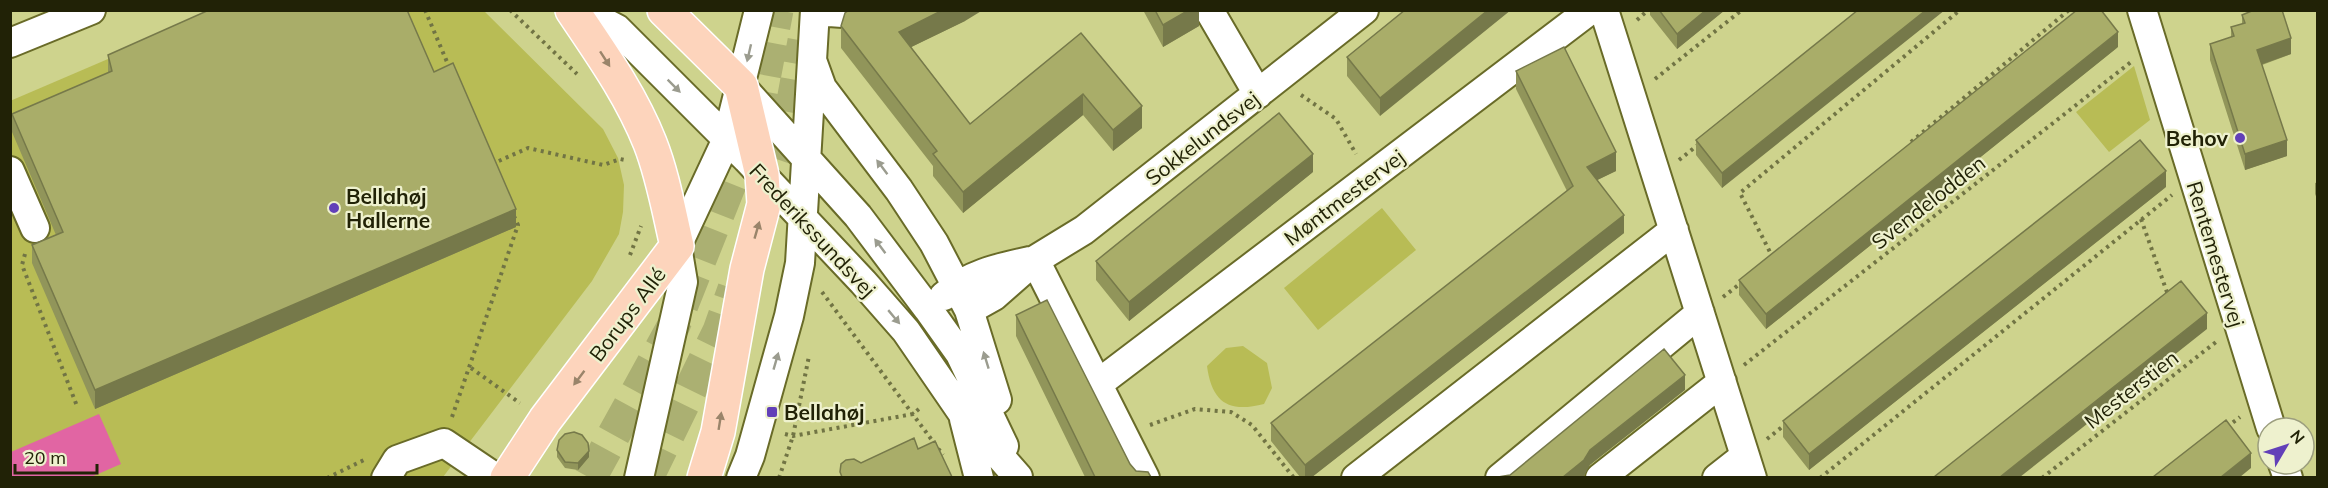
<svg xmlns="http://www.w3.org/2000/svg" width="2328" height="488" viewBox="0 0 2328 488" font-family="Mulish,sans-serif">
<style>
.green{fill:#b8bc55}
.water{fill:#e165a3}
.lines{fill:none;stroke-linecap:round;stroke-linejoin:round}
.major-tunnel{stroke:#abb072;stroke-width:33;stroke-dasharray:33 16;stroke-linecap:butt}
.minor-casing{stroke:#696b28;stroke-width:32}
.major-casing{stroke:#fff;stroke-width:36}
.path{stroke:#717444;stroke-width:4;stroke-dasharray:3 4.5;stroke-linecap:butt}
.minor{stroke:#fff;stroke-width:28}
.major{stroke:#fdd4bc;stroke-width:33}
.wall{fill:#91955a}
.shaded-wall{fill:#76794a}
.building{fill:#a9ad69;stroke:#76794a;stroke-width:1.5}
.oneway{fill:#9b9c8f}
.oneway2{fill:#9a846a}
.poi-dot{fill:#6240b8;stroke:#eef1ce;stroke-width:2}
.labels{text-anchor:middle;dominant-baseline:central;stroke-width:4.5;stroke-linejoin:round;paint-order:stroke}
.street-label{font-size:21px;fill:#212206;stroke:#eef1ce}
.poi-label{font-size:21px;font-weight:bold;fill:#212206;stroke:#eef1ce;text-anchor:start}
</style>
<rect width="100%" height="100%" fill="#ced38d"/>
<path class="green" d="M220 11H484L603 129 618 158 624 185 623 212 619 234 592 281 443 477H11L10 101Z
M2134 66 2150 120 2109 152 2076 112Z
M1382 208 1416 250 1318 330 1284 288Z
M1243 346 1267 363 1272 388 1264 404C1229 413 1212 403 1207 366L1226 348Z"/>
<path class="water" d="M99 414 121 464 91 477H12L11 452Z"/>
<g class="lines">
<path class="major-tunnel" d="M762 206 787 134 804 41
M590 478 674 325 757 116 777 10
M647 478 719 331 734 289"/>
<defs>
<path id="minor" d="M581 10 617 29 747 159 863 282 906 331 963 414 1018 477
M1209 10 1258 94
M1604 10 1752 478
M2142 10 2271 428
M815 11 843 13 848 10
M10 43 91 10
M813 63 822 88 899 190 934 243 969 310 997 400
M741 86 858 216 928 309 960 354 1004 446
M10 171 35 228
M1035 260 1145 478
M944 296C969 274 998 268 1030 261
M969 310 994 296 1035 260 1084 230 1364 10
M1099 383 1590 10
M964 419 979 478
M2283 464 2288 478
M386 478 397 460 444 443 496 478
M639 478 683 282 677 246 727 139 759 10
M741 478 750 456 789 316 800 263 815 10
M1356 478 1674 230
M1500 478 1700 313
M1600 478 1722 382
M1717 478 1745 456"/>
<path id="major" d="M664 10 741 86 762 175 764 204 747 269 718 432 704 478
M507 478 545 420 677 246C669 212 663 176 650 143 631 95 601 53 572 10"/>
</defs>
<use href="#minor" class="minor-casing"/>
<use href="#major" class="major-casing"/>
<path class="path" d="M425 10 450 69
M510 10 577 74
M1637 20 1648 10
M1655 79 1742 10
M1301 95 1336 119 1356 154
M1911 142 2069 10
M1679 160 1699 144
M492 164 528 148 603 165 620 159 625 160
M2141 219 2168 295
M25 254 22 265 77 406
M630 255 641 226
M1773 258 1740 193 1960 10
M822 292 943 455
M1723 297 1741 283
M1744 365 2131 62
M471 368 520 403
M452 417 518 225 514 216
M1150 425 1195 409 1231 412 1252 425 1294 478
M2227 427 2240 417
M785 434 793 436 913 414 920 408
M1767 439 1787 423
M327 478 364 460
M779 478 793 436 809 356
M1820 478 2172 195
M2042 478 2216 342"/>
<use href="#minor" class="minor"/>
<use href="#major" class="major"/>
</g>
<path class="wall" d="M1143 10H1199V26L1163 47Z
M1405 10 1380 116 1347 76V57Z
M1650 10H1725L1677 49 1650 15Z
M1858 10 1722 188 1696 155V140Z
M2242 15 2291 54 2262 65 2287 156 2245 170 2210 60V44L2231 37V27L2242 24Z
M965 21 911 47 970 124 1081 33 1142 128 1113 151 1083 115 963 213 933 176V166L841 48V26Z
M2118 47 1766 329 1739 295V280Z
M108 55 434 72 516 227 95 409 32 263V245L56 235 12 132V114L108 73Z
M1516 71 1616 171 1597 180 1624 233 1312 477H1300L1271 441V423L1567 191 1516 89Z
M1313 172 1129 321 1096 280V261Z
M2318 182V201L2315 194V183Z
M2166 187 1809 470 1783 437V421Z
M1016 315 1130 464 1136 471 1151 477H1085L1016 336Z
M557 450 589 457 578 470 565 468 557 457Z"/>
<path class="shaded-wall" d="M943 10H983L965 21 899 53V32Z
M1189 10H1199V26L1163 47V25Z
M1488 10H1511L1380 116V98Z
M1706 10H1725L1677 49V34Z
M1926 10H1945L1722 188V173Z
M2118 32V47L1766 329V314Z
M2291 38V54L2257 66V50Z
M1083 94V115L963 213V192Z
M1142 106V128L1113 151V130Z
M2287 140V156L2245 170V154Z
M1616 152V171L1587 185V167Z
M1313 154V172L1129 321V302Z
M2166 171V187L1809 470V454Z
M516 209V227L95 409V390Z
M1624 215V233L1312 477H1305V465Z
M2207 313V329L2020 477H2000Z
M1685 375V390L1590 465 1584 476 1582 477H1563L1590 450Z
M589 451V457L578 470V463Z
M2251 453V468L2240 477H2221Z"/>
<path class="building" d="M209 10H407L434 72 453 63 516 209 95 390 32 245 63 232 12 114 112 71 108 55Z
M849 10H943L899 32 970 124 1081 33 1142 106 1113 130 1083 94 963 192 933 154 937 151 841 26 845 13Z
M1155 10H1189L1163 25Z
M1405 10H1488L1380 98 1347 57Z
M1659 10H1706L1677 34Z
M1858 10H1926L1722 173 1696 140Z
M2077 10H2101L2118 32 1766 314 1739 280Z
M2254 10H2282L2291 38 2257 50 2287 140 2245 154 2210 44 2234 36 2231 27 2245 23 2242 15Z
M1564 47 1616 152 1587 167 1624 215 1305 465 1271 423 1573 186 1516 71Z
M1279 113 1313 154 1129 302 1096 261Z
M2140 140 2166 171 1809 454 1783 421Z
M2181 281 2207 313 2000 477H1934Z
M1047 300 1130 464 1136 471 1148 472 1151 477H1095L1016 315Z
M1664 349 1685 375 1590 450 1584 460 1563 477H1498L1510 475Z
M2226 420 2251 453 2221 477H2153Z
M574 432 582 435 588 443 589 451 578 463 565 462 557 450 559 440 565 434Z
M914 438 918 449 935 441 952 477H842L840 472 841 464 846 460 854 459 861 463Z"/>
<defs><path id="oneway-solid" d="M-6-.8H1V-3.2L6.5 0L1 3.2V.8H-6Z" transform="scale(1.5)"/></defs>
<g class="oneway">
<use href="#oneway-solid" transform="translate(749 53) rotate(103)"/>
<use href="#oneway-solid" transform="translate(674 86) rotate(45)"/>
<use href="#oneway-solid" transform="translate(882 167) rotate(-127)"/>
<use href="#oneway-solid" transform="translate(880 246) rotate(-127)"/>
<use href="#oneway-solid" transform="translate(894 317) rotate(50)"/>
<use href="#oneway-solid" transform="translate(986 360) rotate(-107)"/>
<use href="#oneway-solid" transform="translate(776 361) rotate(-74)"/>
</g>
<g class="oneway2">
<use href="#oneway-solid" transform="translate(605 59) rotate(57)"/>
<use href="#oneway-solid" transform="translate(757 230) rotate(-74)"/>
<use href="#oneway-solid" transform="translate(579 378) rotate(127)"/>
<use href="#oneway-solid" transform="translate(720 421) rotate(-81)"/>
</g>
<g class="poi-dot">
<circle cx="2240" cy="138" r="6"/>
<circle cx="334" cy="208" r="6"/>
<rect x="766" y="406" width="12" height="12" rx="3"/>
</g>
<g class="labels">
<g class="street-label">
<text transform="translate(1202 138) rotate(-38)">Sokkelundsvej</text>
<text transform="translate(1344 197) rotate(-37)">Møntmestervej</text>
<text transform="translate(1928 202) rotate(-38)">Svendelodden</text>
<text transform="translate(813 230) rotate(47)">Frederikssundsvej</text>
<text transform="translate(2216 254) rotate(73)">Rentemestervej</text>
<text transform="translate(627 314) rotate(-53)">Borups Allé</text>
<text transform="translate(2131 389) rotate(-38)">Mesterstien</text>
</g>
<g class="poi-label">
<text x="2228" y="138" text-anchor="end">Behov</text>
<text x="346" y="196">Bellahøj<tspan x="346" dy="24">Hallerne</tspan></text>
<text x="784" y="412">Bellahøj</text>
</g>
</g>
<rect width="2328" height="488" fill="none" stroke="#212206" stroke-width="24"/>
<g transform="translate(2286 446) rotate(51)"><circle r="28" fill="#eef1ce" stroke="#9c9e7e" stroke-width="1.5"/>
<path d="M0-4.5L10 22L0 15L-10 22Z" fill="#6240b8"/>
<text y="-9" font-size="16" font-weight="bold" text-anchor="middle" fill="#212206">N</text>
</g>
<path d="M15 464v9h82v-9" fill="none" stroke="#212206" stroke-width="3"/>
<text x="24" y="464" font-size="18" fill="#212206" stroke="#eef1ce" stroke-width="4.5" paint-order="stroke">20 m</text>
</svg>
